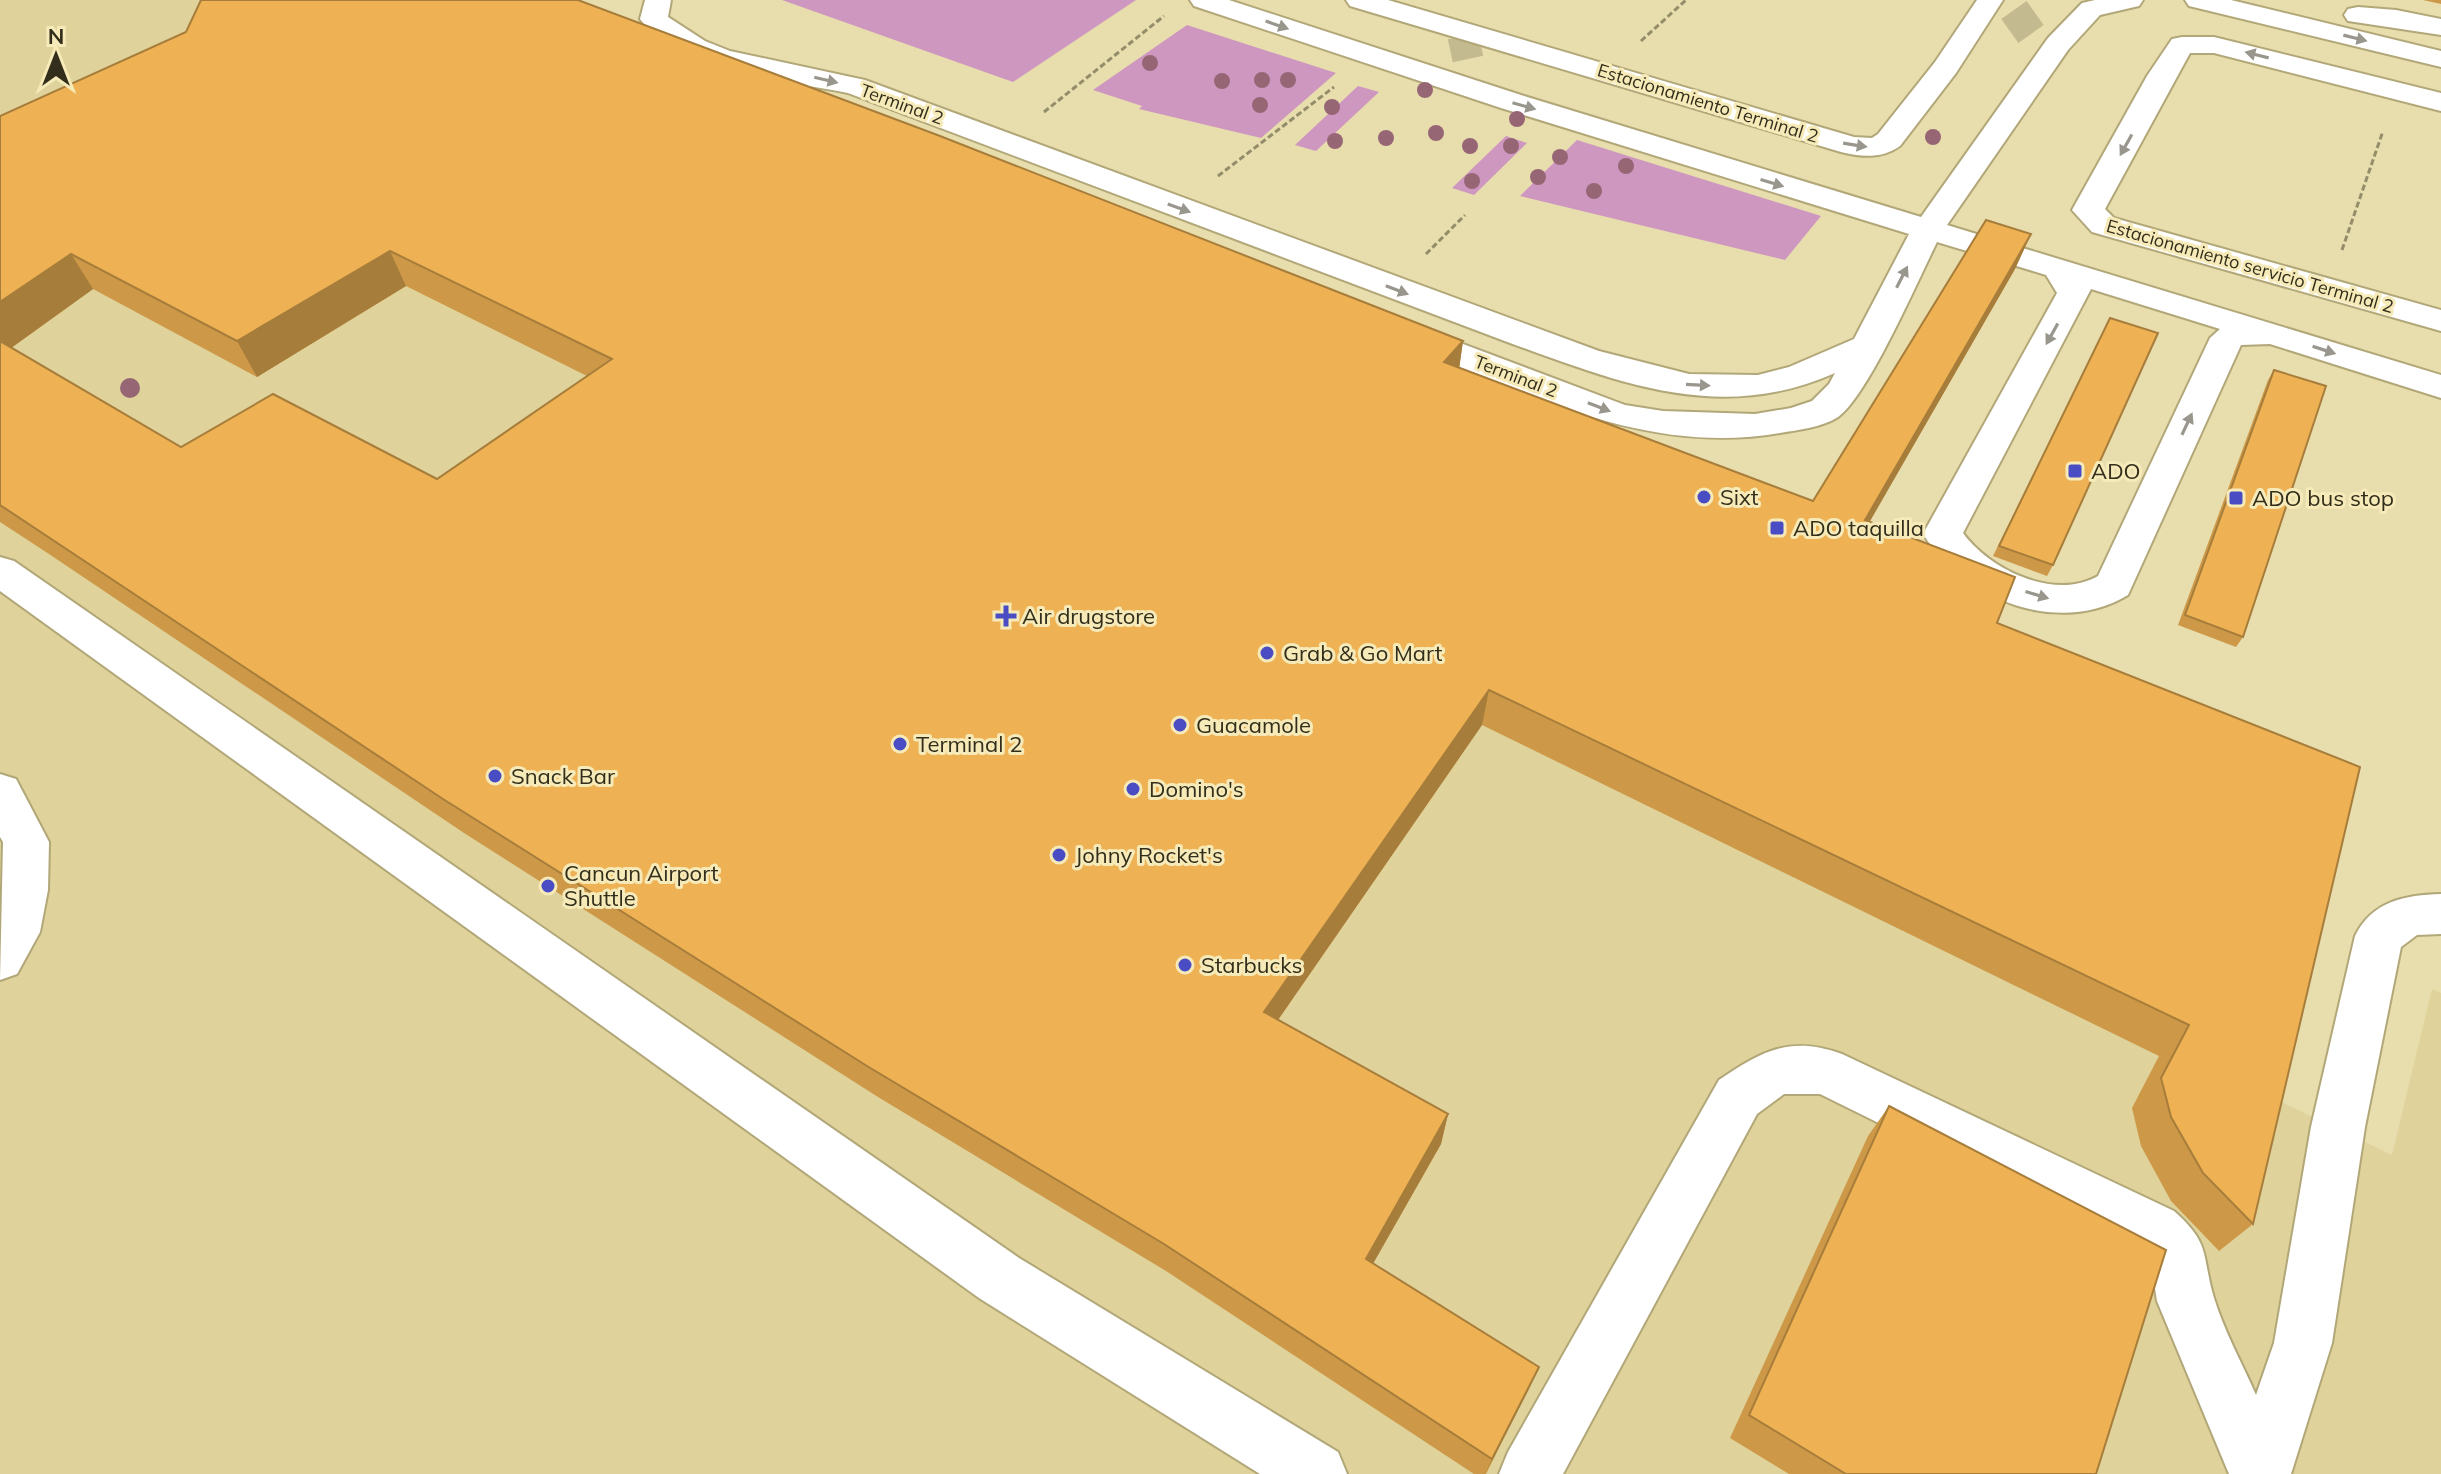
<svg xmlns="http://www.w3.org/2000/svg" width="2441" height="1474" viewBox="0 0 2441 1474" font-family="Mulish,sans-serif">
<style>
.built{fill:#dfd29a}
.green{fill:#ce97c0}
.lines{fill:none;stroke-linecap:round;stroke-linejoin:round}
.minor-tunnel{stroke:#c4ba90;stroke-width:31;stroke-dasharray:31 15;stroke-linecap:butt}
.minor-casing{stroke:#b2a778;stroke-width:4}
.path{stroke:#948d6a;stroke-width:3;stroke-dasharray:6 3;stroke-linecap:butt}
.minor{fill:#fff;fill-rule:evenodd}
.tree{fill:#966675}
.wall{fill:#cd9948;fill-rule:evenodd}
.shaded-wall{fill:#a77d3b}
.building{fill:#eeb254;stroke:#a77d3b;stroke-width:2}
.oneway{fill:#98968d}
.poi-dot{fill:#494cc2;stroke:#f6eab9;stroke-width:3}
.labels{text-anchor:middle;dominant-baseline:central;stroke-width:6;stroke-linejoin:round;paint-order:stroke}
.far-street-label{font-size:18px;fill:#322e1b;stroke:#f6eab9}
.poi-label{font-size:22px;fill:#322e1b;stroke:#f6eab9;text-anchor:start}
</style>
<rect width="100%" height="100%" fill="#e8ddad"/>
<path class="built" d="M0 0H306L1978 658 2258 1091 2392 1155 2432 989 2441 993V1474H0Z"/>
<path class="green" d="M782 0H1136L1013 82Z
M1187 25 1336 73 1261 138 1139 109 1142 106 1093 90Z
M1358 86 1379 92 1316 151 1295 145Z
M1506 136 1527 143 1474 195 1452 188Z
M1577 140 1821 216 1785 260 1520 196Z"/>
<g class="lines">
<path class="minor-tunnel" d="M2014 10 2031 34
M1463 36 1468 59"/>
<defs>
<path id="minor" d="M645 0H671L668 17 705 41 730 51 865 80 1599 351 1689 374 1758 375 1789 367 1854 339 1909 234 1501 108 1194 6 1190 0H1229L1521 95 1921 217 2048 38 2082 3 2095 0H2143L2139 6 2100 15 2068 50 1947 225 2441 375V398L2270 344 2241 345 2128 595C2059 637 1964 600 1923 534L2057 293 2046 275 1937 242C1918 280 1868 396 1838 417 1823 427 1798 430 1780 433 1644 457 1517 389 1394 341L1389 334 1394 327 1406 324 1418 327 1625 405 1663 411 1755 414 1791 408 1812 401 1829 384 1835 373C1721 424 1620 383 1510 343L848 93C789 81 677 71 640 19ZM2091 289 2220 329 2210 338 2098 576C2055 601 1990 570 1963 533Z
M1346 0H1388L1854 137 1872 138 1878 134 1935 62 1977 0H2003L1956 73 1900 146C1882 159 1861 157 1841 152L1350 6Z
M2185 0H2231L2441 51V67L2189 6Z
M2358 7 2396 10 2441 19V35L2348 21 2344 15 2348 9Z
M2182 37H2214L2441 93V111L2214 53H2190L2105 209 2114 218 2441 310V331L2092 232 2072 210 2147 76 2172 39Z
M0 557 14 561 1019 1258 1338 1452 1347 1474H1260L979 1298 0 591Z
M0 774 16 779 49 842 48 890 40 932 17 974 0 980 3 842 0 837Z
M2441 894V934L2417 935 2401 947 2365 1127 2332 1343 2291 1474H2229L2157 1301 2151 1264 2134 1249 1820 1094H1784L1757 1114 1563 1474H1499L1508 1452 1719 1080C1762 1051 1790 1035 1842 1054L2174 1211C2212 1245 2201 1254 2214 1298 2224 1331 2242 1363 2256 1395L2274 1343 2311 1127 2355 936C2372 901 2405 895 2441 894Z"/>
</defs>
<use href="#minor" class="minor-casing"/>
<path class="path" d="M1641 41 1686 0
M1044 112 1164 16
M1218 176 1334 87
M2342 250 2383 131
M1426 254 1465 215"/>
<use href="#minor" class="minor"/>
</g>
<g class="tree">
<circle cx="1150" cy="63" r="8"/>
<circle cx="1262" cy="80" r="8"/>
<circle cx="1288" cy="80" r="8"/>
<circle cx="1222" cy="81" r="8"/>
<circle cx="1425" cy="90" r="8"/>
<circle cx="1260" cy="105" r="8"/>
<circle cx="1332" cy="107" r="8"/>
<circle cx="1517" cy="119" r="8"/>
<circle cx="1436" cy="133" r="8"/>
<circle cx="1933" cy="137" r="8"/>
<circle cx="1386" cy="138" r="8"/>
<circle cx="1335" cy="141" r="8"/>
<circle cx="1470" cy="146" r="8"/>
<circle cx="1511" cy="146" r="8"/>
<circle cx="1560" cy="157" r="8"/>
<circle cx="1626" cy="166" r="8"/>
<circle cx="1538" cy="177" r="8"/>
<circle cx="1472" cy="181" r="8"/>
<circle cx="1594" cy="191" r="8"/>
<circle cx="130" cy="388" r="10"/>
</g>
<path class="wall" d="M2423 0H2441V4Z
M0 116 1463 341 1459 368 1813 501 2031 234 2015 269 1869 522 1997 623 2360 767 2253 1224 2219 1251 2171 1201 2141 1146 2132 1108 2159 1056 1482 725 1278 1020 1448 1114 1441 1144 1373 1263 1539 1367 1486 1474H1474L1166 1271 878 1097 464 833 49 554 0 522ZM406 286 587 376 437 479 181 447 11 348 93 289 257 377Z
M2110 318 2053 565 2047 576 1993 556Z
M2274 370 2243 637 2236 647 2178 625 2268 380Z
M1889 1106 2096 1474H1789L1730 1438 1868 1136Z"/>
<path class="shaded-wall" d="M2031 234 2015 269 1850 556 1865 520Z
M390 251 406 286 257 377 237 341Z
M71 254 93 289 0 356V302Z
M1463 341 1458 377 1444 362Z
M1489 690 1482 725 1262 1043 1264 1012Z
M1448 1114 1441 1144 1361 1285 1366 1259Z
M1539 1367 1528 1391 1485 1474 1492 1459Z"/>
<path class="building" d="M201 0H578L940 136 1463 341 1444 362 1813 501 1986 220 2031 234 1865 520 2015 577 1997 623 2360 767 2253 1224 2203 1173 2171 1117 2161 1078 2189 1025 1489 690 1264 1012 1448 1114 1366 1259 1539 1367 1492 1459 1164 1244 867 1066 443 799 0 505V341L181 447 273 394 437 479 612 359 390 251 237 341 71 254 0 302V116L186 32Z
M2110 318 2158 333 2053 565 1999 546Z
M2274 370 2326 386 2243 637 2185 615Z
M1889 1106 2166 1250 2096 1474H1846L1749 1415Z"/>
<defs><path id="oneway-solid" d="M-6-.8H1V-3.2L6.5 0L1 3.2V.8H-6Z" transform="scale(2)"/></defs>
<g class="oneway">
<use href="#oneway-solid" transform="translate(1277 25) rotate(19)"/>
<use href="#oneway-solid" transform="translate(2355 38) rotate(14)"/>
<use href="#oneway-solid" transform="translate(2257 55) rotate(-166)"/>
<use href="#oneway-solid" transform="translate(826 80) rotate(13)"/>
<use href="#oneway-solid" transform="translate(1524 106) rotate(16)"/>
<use href="#oneway-solid" transform="translate(1855 145) rotate(9)"/>
<use href="#oneway-solid" transform="translate(2126 145) rotate(119)"/>
<use href="#oneway-solid" transform="translate(1772 183) rotate(17)"/>
<use href="#oneway-solid" transform="translate(1179 208) rotate(20)"/>
<use href="#oneway-solid" transform="translate(1902 277) rotate(-63)"/>
<use href="#oneway-solid" transform="translate(1397 290) rotate(21)"/>
<use href="#oneway-solid" transform="translate(2052 334) rotate(119)"/>
<use href="#oneway-solid" transform="translate(2324 350) rotate(18)"/>
<use href="#oneway-solid" transform="translate(1698 385) rotate(3)"/>
<use href="#oneway-solid" transform="translate(1599 407) rotate(21)"/>
<use href="#oneway-solid" transform="translate(2187 424) rotate(-65)"/>
<use href="#oneway-solid" transform="translate(2037 595) rotate(17)"/>
</g>
<g class="poi-dot">
<rect x="2067" y="463" width="16" height="16" rx="4"/>
<circle cx="1704" cy="497" r="8"/>
<rect x="2228" y="490" width="16" height="16" rx="4"/>
<rect x="1769" y="520" width="16" height="16" rx="4"/>
<path d="M1002 604h8v8h8v8h-8v8h-8v-8h-8v-8h8z"/>
<circle cx="1267" cy="653" r="8"/>
<circle cx="1180" cy="725" r="8"/>
<circle cx="900" cy="744" r="8"/>
<circle cx="495" cy="776" r="8"/>
<circle cx="1133" cy="789" r="8"/>
<circle cx="1059" cy="855" r="8"/>
<circle cx="548" cy="886" r="8"/>
<circle cx="1185" cy="965" r="8"/>
</g>
<g class="labels">
<g class="far-street-label">
<text transform="translate(1708 103) rotate(17)">Estacionamiento Terminal 2</text>
<text transform="translate(902 104) rotate(20)">Terminal 2</text>
<text transform="translate(2250 266) rotate(16)">Estacionamiento servicio Terminal 2</text>
<text transform="translate(1516 376) rotate(21)">Terminal 2</text>
</g>
<g class="poi-label">
<text x="2091" y="471">ADO</text>
<text x="1720" y="497">Sixt</text>
<text x="2252" y="498">ADO bus stop</text>
<text x="1793" y="528">ADO taquilla</text>
<text x="1022" y="616">Air drugstore</text>
<text x="1283" y="653">Grab &amp; Go Mart</text>
<text x="1196" y="725">Guacamole</text>
<text x="916" y="744">Terminal 2</text>
<text x="511" y="776">Snack Bar</text>
<text x="1149" y="789">Domino's</text>
<text x="1075" y="855">Johny Rocket's</text>
<text x="564" y="873">Cancun Airport<tspan x="564" dy="25">Shuttle</tspan></text>
<text x="1201" y="965">Starbucks</text>
</g>
</g>
<g transform="translate(56 56)" stroke="#f6eab9" stroke-width="6" paint-order="stroke">
<path d="M0-6L14 30L0 20L-14 30Z" fill="#322e1b"/>
<text y="-12" font-size="22" font-weight="bold" text-anchor="middle" fill="#322e1b">N</text>
</g>
</svg>
